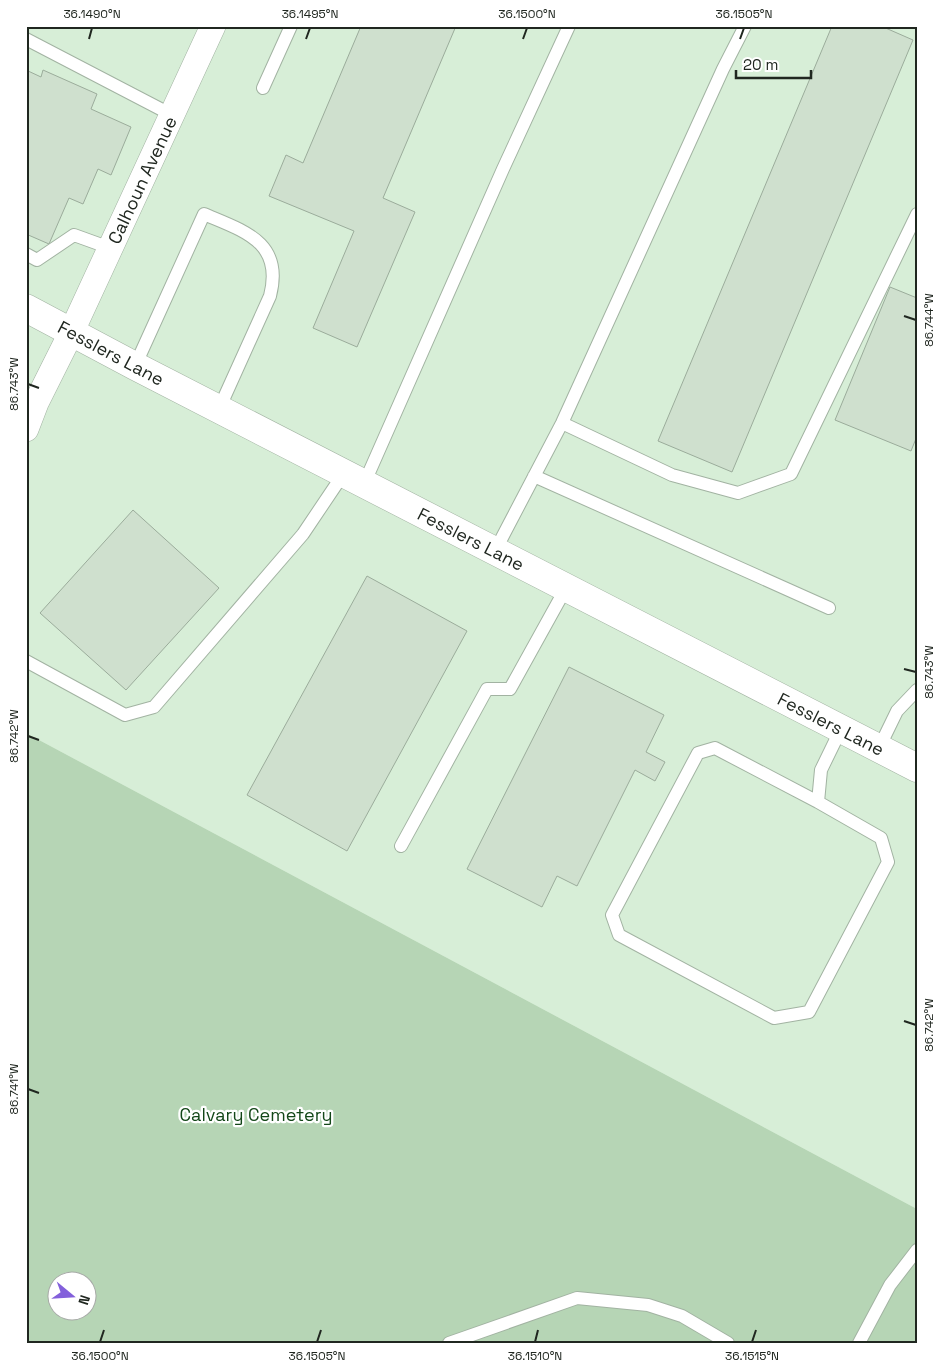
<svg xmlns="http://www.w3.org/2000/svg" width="943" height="1369" viewBox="0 0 943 1369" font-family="'Space Grotesk',sans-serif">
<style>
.built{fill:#d7eed7}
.green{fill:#b6d5b5;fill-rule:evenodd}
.building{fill:#cfe0ce;stroke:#9bac9b}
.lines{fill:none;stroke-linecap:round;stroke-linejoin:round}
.lane-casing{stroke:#a2b3a2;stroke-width:14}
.street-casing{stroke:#a2b3a2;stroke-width:26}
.secondary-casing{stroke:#a2b3a2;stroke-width:29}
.lane{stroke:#fff;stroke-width:12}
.street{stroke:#fff;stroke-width:25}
.secondary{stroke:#fff;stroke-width:28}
.ticks{fill:none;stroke:#202720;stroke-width:2}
.labels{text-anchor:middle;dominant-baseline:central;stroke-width:4.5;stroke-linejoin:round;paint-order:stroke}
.street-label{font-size:18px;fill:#202720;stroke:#fff}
.park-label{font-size:18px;fill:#134718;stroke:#fff}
.neatline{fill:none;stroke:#202720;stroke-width:2}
.ticks-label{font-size:12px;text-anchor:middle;fill:#202720}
</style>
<rect width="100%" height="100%" fill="#e9fae8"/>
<path class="built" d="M26 26H917V1209L26 733Z"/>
<path class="green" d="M26 733 917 1209V1343H26ZM58 1282H88V1312H58Z"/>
<path class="building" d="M361 26H456L383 198 415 212 357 347 313 328 354 231 269 196 286 155 303 163Z
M832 26H881L913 40 732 472 658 441Z
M26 70 41 77 43 70 97 94 91 109 131 127 111 175 98 169 83 204 69 198 49 244 26 234Z
M890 287 917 298V436L911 451 835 420Z
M133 510 219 588 126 690 40 613Z
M367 576 467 631 347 851 247 795Z
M569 667 664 715 646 752 665 762 655 781 635 770 577 886 557 876 542 907 467 869Z"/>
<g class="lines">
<defs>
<path id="lane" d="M26 39 172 115
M263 88 291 26
M26 254 37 260 74 235 110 248
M135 366 204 214C244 231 284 242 270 296L219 409
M562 423 672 475 738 493 791 474 917 214
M534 476 829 608
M364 484 503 169 569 26
M495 551 562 423 723 69 745 26
M26 661 125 715 154 707 303 534 344 473
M879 748 897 711 917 690
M818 802 715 748 698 753 612 915 619 935 774 1018 809 1012 888 862 881 838 818 802 821 770 841 729
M401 846 487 689H510L566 588
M449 1343 577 1298 648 1305 682 1316 728 1343
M859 1343 890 1285 917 1250"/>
<path id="street" d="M26 429 36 403 71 333 213 26"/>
<path id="secondary" d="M26 308 135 366 917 768"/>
</defs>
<use href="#lane" class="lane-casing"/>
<use href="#street" class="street-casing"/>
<use href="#secondary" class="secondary-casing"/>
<use href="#lane" class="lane"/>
<use href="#street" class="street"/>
<use href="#secondary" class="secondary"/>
</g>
<path class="ticks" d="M89 39 92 28M306 39 310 28M523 39 527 28M740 39 744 28M904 316 916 320M28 384 39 388M904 669 916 672M28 736 39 740M904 1021 916 1025M28 1089 39 1093M100 1342 104 1330M317 1342 321 1330M535 1342 538 1330M752 1342 756 1330"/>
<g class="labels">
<g class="street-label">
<text transform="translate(142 180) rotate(-65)">Calhoun Avenue</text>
<text transform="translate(111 353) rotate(28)">Fesslers Lane</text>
<text transform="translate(471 539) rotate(27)">Fesslers Lane</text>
<text transform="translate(831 724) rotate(27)">Fesslers Lane</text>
</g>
<g class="park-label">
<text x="256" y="1114">Calvary Cemetery</text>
</g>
</g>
<rect width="943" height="1369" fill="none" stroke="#ffffff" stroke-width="55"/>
<g transform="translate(72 1296) rotate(108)"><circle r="24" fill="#ffffff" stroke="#a6a9a6"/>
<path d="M0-4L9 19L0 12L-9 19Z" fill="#8360db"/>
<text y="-8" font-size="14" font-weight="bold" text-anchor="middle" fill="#202720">N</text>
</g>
<path d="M736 70v8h75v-8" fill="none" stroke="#202720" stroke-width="2.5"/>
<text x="743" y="70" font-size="15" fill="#202720" stroke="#ffffff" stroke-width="4" paint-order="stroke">20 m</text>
<rect x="28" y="28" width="888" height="1314" class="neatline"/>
<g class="ticks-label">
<text x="92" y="18">36.1490°N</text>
<text x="310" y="18">36.1495°N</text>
<text x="527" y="18">36.1500°N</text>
<text x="744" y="18">36.1505°N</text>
<text transform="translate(929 320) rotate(-90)" y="4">86.744°W</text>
<text transform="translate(14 384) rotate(-90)" y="4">86.743°W</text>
<text transform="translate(929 672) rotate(-90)" y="4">86.743°W</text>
<text transform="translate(14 736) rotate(-90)" y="4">86.742°W</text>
<text transform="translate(929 1025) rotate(-90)" y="4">86.742°W</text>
<text transform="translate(14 1089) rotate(-90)" y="4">86.741°W</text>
<text x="100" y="1360">36.1500°N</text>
<text x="317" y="1360">36.1505°N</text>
<text x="535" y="1360">36.1510°N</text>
<text x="752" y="1360">36.1515°N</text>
</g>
</svg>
